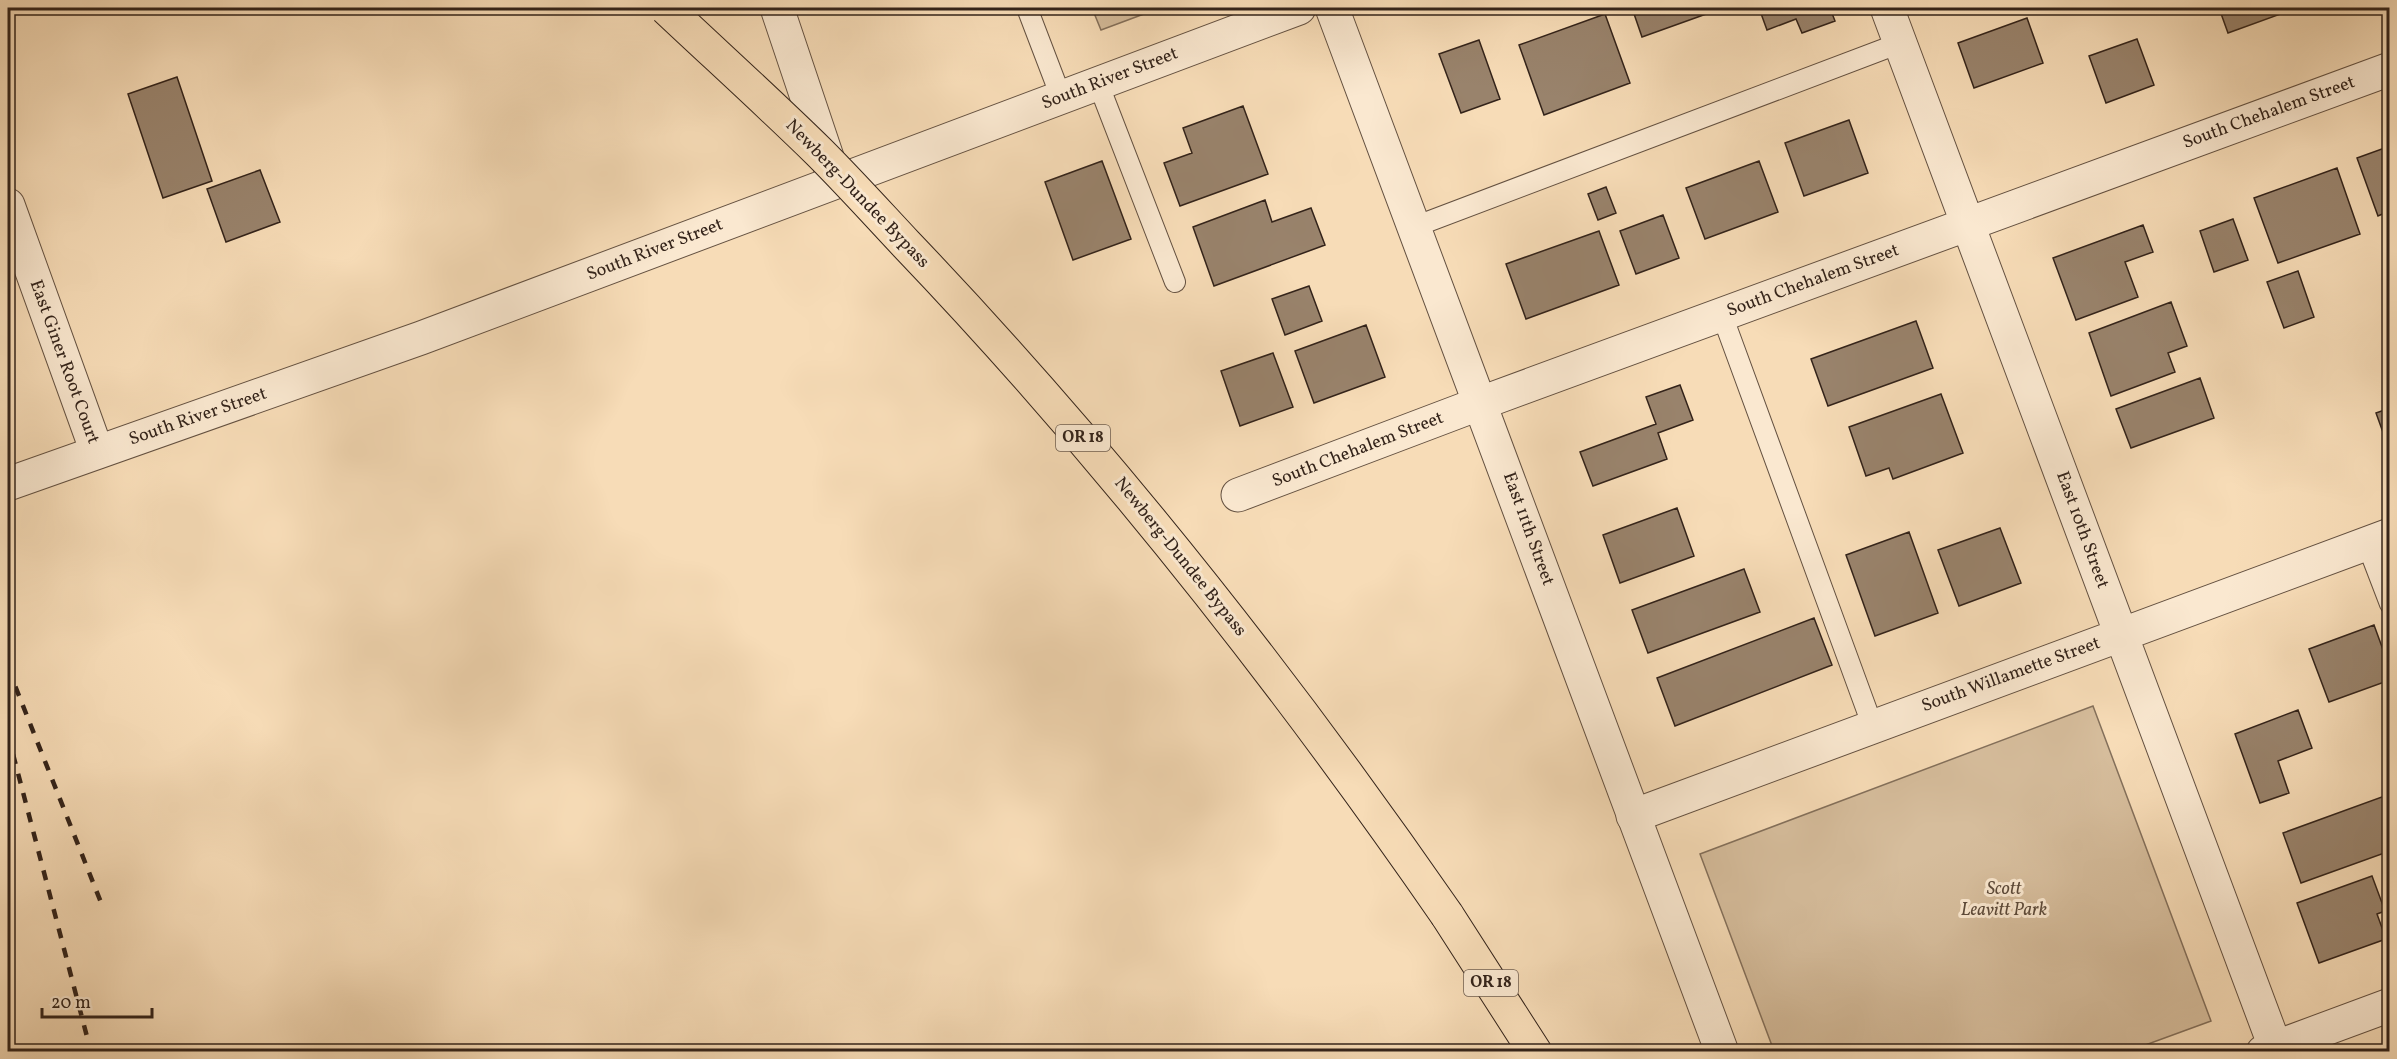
<svg xmlns="http://www.w3.org/2000/svg" width="2397" height="1059" viewBox="0 0 2397 1059" font-family="Vollkorn,serif">
<style>
.green{fill:#d6bd9c;stroke:#84705b;stroke-width:1.5}
.building{fill:#99836c;stroke:#33231a;stroke-width:1.5}
.lines{fill:none;stroke-linecap:round;stroke-linejoin:round}
.service-casing{stroke:#645141;stroke-width:22}
.minor-casing{stroke:#645141;stroke-width:35}
.tertiary-casing{stroke:#645141;stroke-width:35}
.trunk-casing{stroke:#33231a;stroke-width:35}
.service{stroke:#fae8d0;stroke-width:20}
.minor{stroke:#fae8d0;stroke-width:33}
.tertiary{stroke:#fae8d0;stroke-width:33}
.trunk{stroke:#f7dcb7;stroke-width:33}
.rail{stroke:#33231a;stroke-width:4.5;stroke-dasharray:10 10;stroke-linecap:butt}
.trunk-bridge-casing{stroke:#33231a;stroke-width:35;stroke-linecap:butt}
.trunk-bridge{stroke:#f7dcb7;stroke-width:33}
.labels{text-anchor:middle;dominant-baseline:central;stroke-width:6;stroke-linejoin:round;paint-order:stroke}
.shield{fill:#fae8d0;stroke:#6f5e51;stroke-width:1.5}
.shield-label{font-size:16px;font-weight:bold;fill:#33231a}
.street-label{font-size:18px;fill:#33231a;stroke:#fae8d0}
.park-label{font-size:18px;font-style:italic;fill:#5c4a3a;stroke:#fae8d0}
</style>
<rect width="100%" height="100%" fill="#f7dcb7"/>
<filter id="stains"><feTurbulence type="fractalNoise" baseFrequency=".00333" numOctaves="4"/><feColorMatrix values="0 0 0 0 .2 0 0 0 0 .09 0 0 0 0 .02 0 0 0 .5 -.17"/></filter>
<radialGradient id="worn" r=".72"><stop offset=".6" stop-color="#630" stop-opacity="0"/><stop offset="1" stop-color="#630" stop-opacity=".3"/></radialGradient>
<path class="green" d="M1092 8H1160L1101 30Z
M2093 706 2211 1021 2129 1051H1774L1700 854Z"/>
<path class="building" d="M1632 8H1723L1642 37Z
M1759 8H1830L1835 21 1802 33 1796 19 1767 30Z
M2219 8H2297L2228 33Z
M1605 14 1630 83 1544 115 1519 45Z
M2027 18 2043 63 1974 88 1958 43Z
M2137 39 2154 85 2106 103 2089 56Z
M1479 40 1500 99 1461 113 1439 54Z
M177 77 212 181 163 198 128 94Z
M1243 106 1268 174 1180 206 1164 163 1192 153 1183 128Z
M1849 120 1868 173 1804 196 1785 143Z
M2390 146V219L2387 212 2378 216 2357 158Z
M1102 161 1131 239 1073 260 1045 182Z
M1759 161 1778 212 1705 239 1686 188Z
M2337 168 2360 234 2278 263 2254 198Z
M260 170 280 222 226 242 207 189Z
M1606 187 1616 213 1598 220 1588 194Z
M1265 200 1272 222 1311 208 1325 245 1214 286 1193 227Z
M1663 215 1679 258 1636 274 1620 231Z
M2233 219 2248 260 2214 272 2200 231Z
M2143 225 2153 252 2125 262 2138 297 2076 320 2053 258Z
M1599 231 1619 285 1526 319 1506 264Z
M2298 271 2314 317 2284 328 2267 282Z
M1309 286 1322 321 1285 335 1272 299Z
M2171 302 2187 346 2168 353 2175 372 2111 396 2089 333Z
M1916 321 1933 368 1828 406 1811 359Z
M1366 325 1385 377 1314 403 1295 351Z
M1273 353 1293 407 1240 426 1221 371Z
M2200 378 2214 418 2131 448 2116 409Z
M1680 385 1693 420 1658 433 1667 459 1593 486 1580 452 1656 424 1646 397Z
M1941 394 1963 453 1893 479 1889 468 1866 476 1849 427Z
M2390 408V449H2389L2376 413Z
M1677 508 1694 556 1620 583 1603 535Z
M2000 528 2021 583 1959 606 1938 550Z
M1909 532 1938 613 1875 636 1846 555Z
M1744 569 1760 612 1648 653 1632 610Z
M1814 618 1832 665 1675 726 1657 678Z
M2374 625 2390 669V680L2329 702 2309 649Z
M2298 710 2312 748 2278 761 2289 793 2260 803 2235 734Z
M2390 794V851L2301 883 2283 833Z
M2372 876 2385 911 2377 914 2386 939 2319 963 2297 903Z"/>
<g class="lines">
<defs>
<path id="service" d="M1027 8 1061 97
M1098 83 1175 282
M1414 227 1900 43
M1722 315 1873 727
M2367 544 2390 604"/>
<path id="minor" d="M777 8 831 169
M1887 8 2277 1052
M8 205 97 452
M1238 495 1481 403 2390 69
M1633 816 2390 535
M2263 1052 2390 1005"/>
<path id="tertiary" d="M1332 8 1722 1052
M8 484 421 338 1299 8"/>
<path id="trunk" d="M1447 915 1535 1052"/>
</defs>
<use href="#service" class="service-casing"/>
<use href="#minor" class="minor-casing"/>
<use href="#tertiary" class="tertiary-casing"/>
<use href="#trunk" class="trunk-casing"/>
<use href="#service" class="service"/>
<use href="#minor" class="minor"/>
<use href="#tertiary" class="tertiary"/>
<use href="#trunk" class="trunk"/>
<path class="rail" d="M8 668 102 905
M8 735 91 1052"/>
<defs>
<path id="trunk-bridge" d="M666 8C717 56 769 103 819 152 849 182 877 213 906 244 1105 452 1283 678 1447 915"/>
</defs>
<use href="#trunk-bridge" class="trunk-bridge-casing"/>
<use href="#trunk-bridge" class="trunk-bridge"/>
</g>
<g class="labels">
<g class="shield">
<rect x="1056" y="425" width="54" height="26" rx="4.5"/>
<rect x="1464" y="970" width="54" height="26" rx="4.5"/>
</g>
<g class="shield-label">
<text x="1083" y="438">OR 18</text>
<text x="1491" y="983">OR 18</text>
</g>
<g class="street-label">
<text transform="translate(1110 79) rotate(-21)">South River Street</text>
<text transform="translate(2269 113) rotate(-20)">South Chehalem Street</text>
<text transform="translate(857 194) rotate(46)">Newberg-Dundee Bypass</text>
<text transform="translate(655 250) rotate(-21)">South River Street</text>
<text transform="translate(1813 281) rotate(-20)">South Chehalem Street</text>
<text transform="translate(64 362) rotate(70)">East Giner Root Court</text>
<text transform="translate(198 417) rotate(-19)">South River Street</text>
<text transform="translate(1358 450) rotate(-21)">South Chehalem Street</text>
<text transform="translate(1528 529) rotate(70)">East 11th Street</text>
<text transform="translate(2082 530) rotate(70)">East 10th Street</text>
<text transform="translate(1180 557) rotate(51)">Newberg-Dundee Bypass</text>
<text transform="translate(2011 675) rotate(-20)">South Willamette Street</text>
</g>
<g class="park-label">
<text x="2004" y="889">Scott<tspan x="2004" dy="21">Leavitt Park</tspan></text>
</g>
</g>
<rect width="2397" height="1059" fill="none" stroke="#f7dcb7" stroke-width="30"/>
<rect x="9" y="9" width="2379" height="1041" fill="none" stroke="#33231a" stroke-width="3"/>
<rect x="15" y="15" width="2367" height="1029" fill="none" stroke="#33231a" stroke-width="1.5"/>
<path d="M42 1008v9h110v-9" fill="none" stroke="#33231a" stroke-width="3"/>
<text x="51" y="1008" font-size="18" fill="#33231a" stroke="#fae8d0" stroke-width="4.5" paint-order="stroke">20 m</text>
<rect width="100%" height="100%" filter="url(#stains)"/>
<rect width="100%" height="100%" fill="url(#worn)"/>
</svg>
